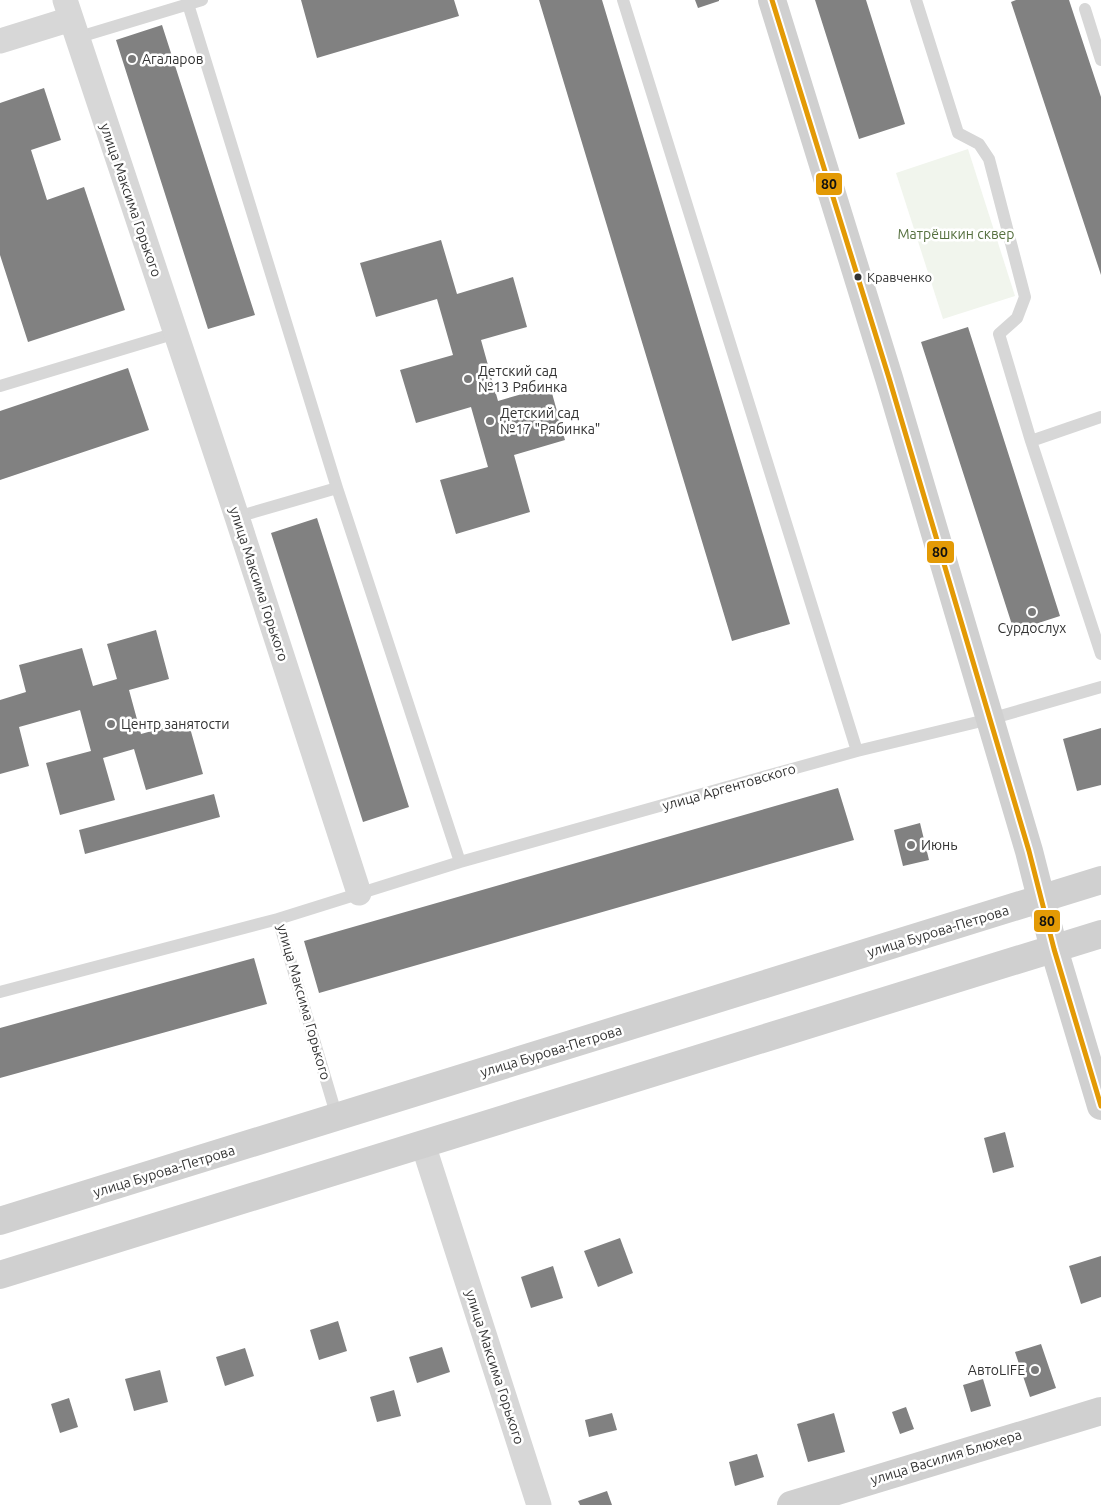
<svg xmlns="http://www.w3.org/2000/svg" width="1101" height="1505" viewBox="0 0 1101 1505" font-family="Ubuntu,sans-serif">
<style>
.green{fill:#f1f5ed}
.building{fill:#818181}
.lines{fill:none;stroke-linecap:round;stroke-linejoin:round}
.lane{stroke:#d7d7d7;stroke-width:12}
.street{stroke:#d7d7d7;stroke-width:25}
.secondary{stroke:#d0d0d0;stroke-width:28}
.bus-1-casing{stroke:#fff;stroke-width:9}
.bus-1{stroke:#e39a05;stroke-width:5}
.poi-dot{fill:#7a7a7a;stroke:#fff;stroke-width:2}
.bus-dot{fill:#333;stroke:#fff;stroke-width:2}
.labels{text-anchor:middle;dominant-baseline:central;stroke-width:5;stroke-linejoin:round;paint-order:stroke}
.bus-label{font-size:13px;fill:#333;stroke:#fff;text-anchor:start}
.poi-label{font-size:14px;fill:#333;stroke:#fff;text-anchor:start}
.street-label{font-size:14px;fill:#333;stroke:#fff}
.park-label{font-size:14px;fill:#56703f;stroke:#fff}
.line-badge{stroke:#fff;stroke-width:2}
.pale-badge-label{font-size:14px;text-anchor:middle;font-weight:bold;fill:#111}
</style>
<rect width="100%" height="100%" fill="#fff"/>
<path class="green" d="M968 149 1015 296 943 319 896 173Z"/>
<path class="building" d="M301 0H454L459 16 317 58Z
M539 0H602L790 624 732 641Z
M695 0H719V1L698 8Z
M815 0H866L905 124 859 139Z
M1016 0H1069L1101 97V275L1011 2Z
M162 25 255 315 208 329 116 40Z
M44 88 61 140 31 150 47 200 84 187 125 310 28 342 0 255V103Z
M441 240 457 294 513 277 527 327 481 340 498 401 550 386 565 440 514 455 530 512 456 534 440 480 488 467 471 407 416 423 400 370 453 355 437 299 376 317 360 263Z
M968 327 1060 616 1014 631 921 342Z
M128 368 149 430 0 480V411Z
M317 518 409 807 363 822 271 533Z
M156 630 169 679 129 690 141 734 188 721 203 774 146 790 134 749 103 758 115 800 60 815 46 763 91 751 80 710 19 727 29 766 0 774V700L26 692 19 665 82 648 93 686 117 679 107 644Z
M1101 728V785L1077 791 1063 739Z
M838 788 854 840 319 993 304 941Z
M214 794 220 817 85 854 79 830Z
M920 823 929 860 903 866 894 830Z
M254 958 267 1004 0 1078V1028Z
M1005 1132 1014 1167 993 1173 984 1138Z
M620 1238 633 1273 598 1287 584 1251Z
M1101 1256V1297L1081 1304 1069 1266Z
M553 1266 563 1298 531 1308 521 1277Z
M338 1321 347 1351 319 1360 310 1330Z
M1041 1344 1056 1388 1030 1397 1015 1352Z
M442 1347 450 1372 417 1383 409 1357Z
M245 1348 254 1376 225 1386 216 1357Z
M160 1370 168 1402 134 1411 125 1379Z
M983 1379 991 1406 971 1412 963 1385Z
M394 1390 401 1416 377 1422 370 1397Z
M69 1398 78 1427 60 1433 51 1404Z
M906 1407 914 1429 900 1434 892 1412Z
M612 1413 617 1430 589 1437 585 1420Z
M834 1413 845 1452 808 1462 797 1424Z
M757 1454 764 1477 735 1486 729 1462Z
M607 1491 612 1505H580L578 1501Z"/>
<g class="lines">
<path class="lane" d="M623 0 857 751
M916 0 958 133 979 144 989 159 1025 297 1017 318 999 334 1031 441 1101 654
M188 4 337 488 460 862
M1085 9 1101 60
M76 38 202 0
M0 386 176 333
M1031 441 1101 417
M237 517 337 488
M0 992 278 919
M337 1117 278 919 460 862 720 789 857 751 990 719 1101 687"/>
<path class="street" d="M65 0 237 517 359 893
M0 41 71 19
M423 1144 539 1505"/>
<path class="secondary" d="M772 0 889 378 1029 851 1054 949 1101 1106
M0 1221 1101 880
M0 1275 1101 934
M791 1505 1101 1411"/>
<defs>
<path id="bus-1" d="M772 0 889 378 1029 851 1054 949 1101 1106"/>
</defs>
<use href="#bus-1" class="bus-1-casing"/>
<use href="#bus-1" class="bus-1"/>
</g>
<g class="poi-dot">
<circle cx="132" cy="59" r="5"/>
<circle cx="468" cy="379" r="5"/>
<circle cx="490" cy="421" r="5"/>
<circle cx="1032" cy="612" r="5"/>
<circle cx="111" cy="724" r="5"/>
<circle cx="911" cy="845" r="5"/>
<circle cx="1035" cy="1370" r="5"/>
</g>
<circle class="bus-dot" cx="858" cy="277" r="4.5"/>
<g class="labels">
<g class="bus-label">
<text x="867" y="277">Кравченко</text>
</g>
<g class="poi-label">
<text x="142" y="59">Агаларов</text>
<text x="478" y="371">Детский сад<tspan x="478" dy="16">№13 Рябинка</tspan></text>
<text x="500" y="413">Детский сад<tspan x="500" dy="16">№17 "Рябинка"</tspan></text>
<text x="1032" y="628" text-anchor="middle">Сурдослух</text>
<text x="121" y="724">Центр занятости</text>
<text x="921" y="845">Июнь</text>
<text x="1025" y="1370" text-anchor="end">АвтоLIFE</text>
</g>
<g class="street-label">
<text transform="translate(131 200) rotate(71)">улица Максима Горького</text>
<text transform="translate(259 584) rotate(72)">улица Максима Горького</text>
<text transform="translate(729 787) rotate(-16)">улица Аргентовского</text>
<text transform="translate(938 931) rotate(-17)">улица Бурова-Петрова</text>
<text transform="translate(304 1002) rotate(74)">улица Максима Горького</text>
<text transform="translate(551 1051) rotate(-17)">улица Бурова-Петрова</text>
<text transform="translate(164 1171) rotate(-17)">улица Бурова-Петрова</text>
<text transform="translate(495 1367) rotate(72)">улица Максима Горького</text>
<text transform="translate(946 1457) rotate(-17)">улица Василия Блюхера</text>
</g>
<g class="park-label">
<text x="956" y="234">Матрёшкин сквер</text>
</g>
</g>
<g class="line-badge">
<rect x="815" y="172" width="28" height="24" rx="5" fill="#e39a05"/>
<rect x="926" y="540" width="29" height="24" rx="5" fill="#e39a05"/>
<rect x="1033" y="909" width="28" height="24" rx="5" fill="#e39a05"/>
</g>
<g class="pale-badge-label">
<text x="829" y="189">80</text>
<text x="940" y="557">80</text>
<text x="1047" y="926">80</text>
</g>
</svg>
